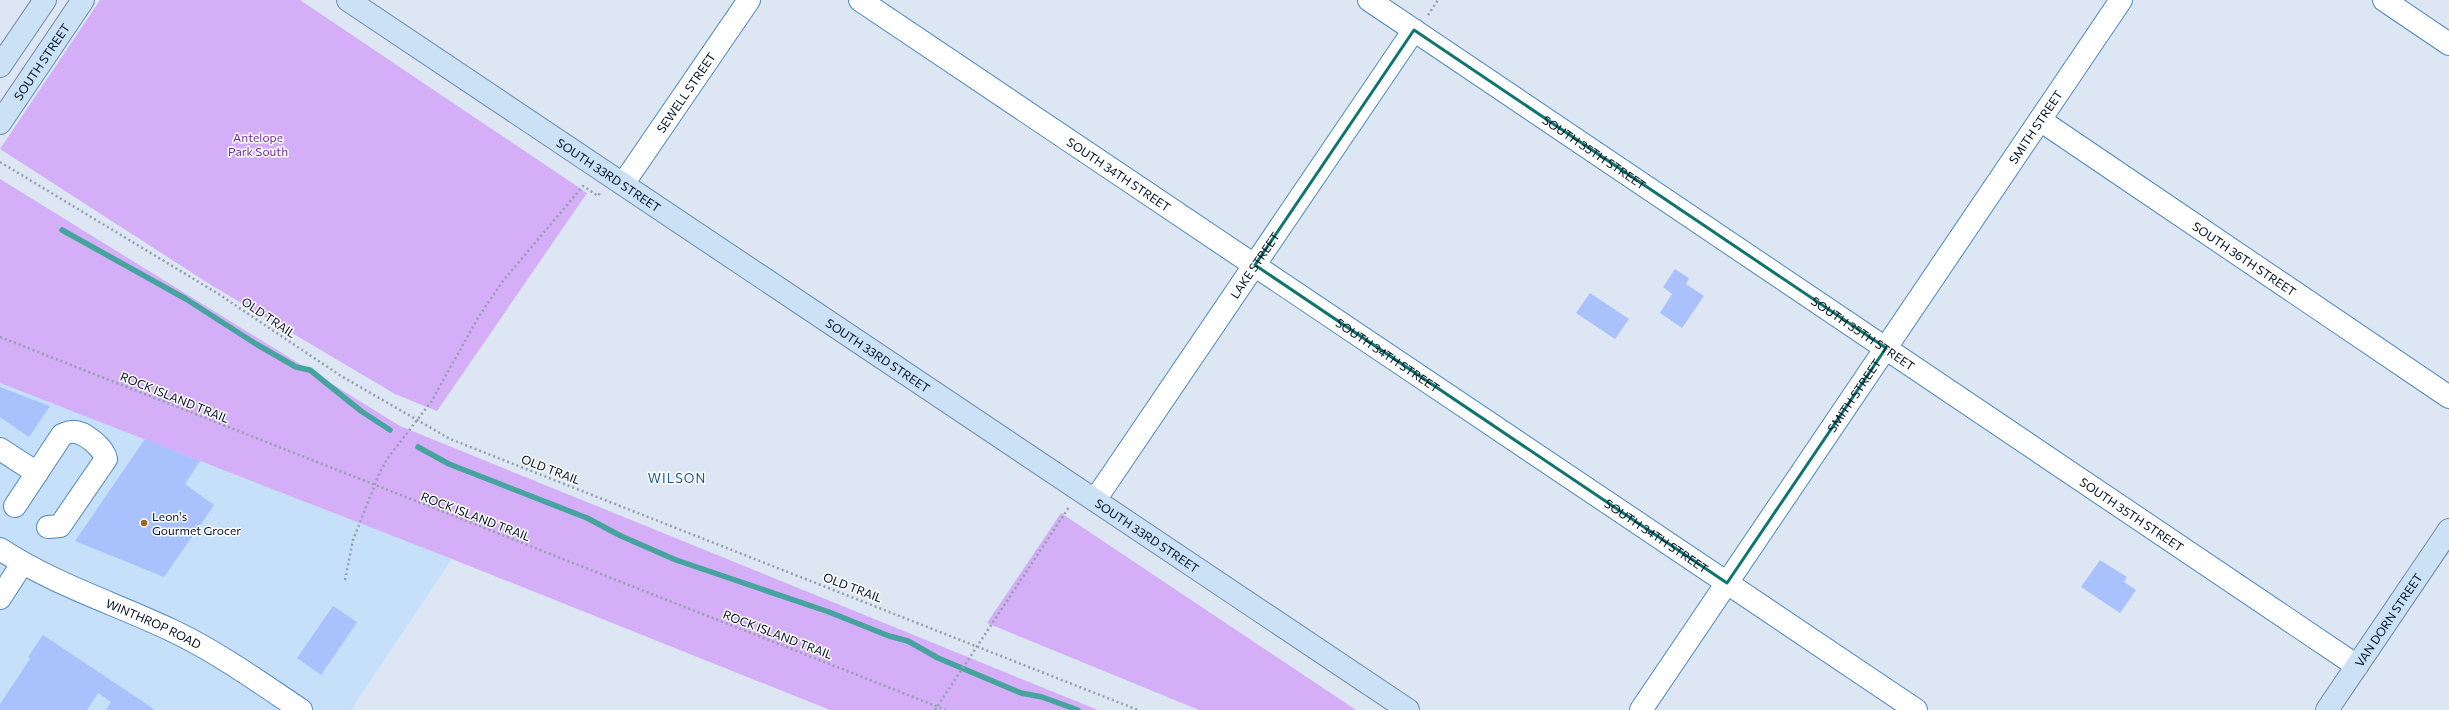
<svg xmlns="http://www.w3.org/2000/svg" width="2449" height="710" viewBox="0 0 2449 710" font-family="Commissioner,sans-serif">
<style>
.built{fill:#c6e0fa}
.green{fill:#d5aef8}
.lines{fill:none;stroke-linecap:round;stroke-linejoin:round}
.stream{stroke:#45a49d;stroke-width:5.5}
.building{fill:#a9c1fd}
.minor-casing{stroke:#4e88be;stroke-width:24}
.major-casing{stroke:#6e8aa8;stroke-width:24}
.path{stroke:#939fae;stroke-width:2.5;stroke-dasharray:2 3;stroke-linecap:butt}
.minor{stroke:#fff;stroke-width:22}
.major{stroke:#cbe1f6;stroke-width:22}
.marked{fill:none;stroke:#0f766e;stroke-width:3;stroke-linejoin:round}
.poi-dot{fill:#9c651f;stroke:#fff;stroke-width:1.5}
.labels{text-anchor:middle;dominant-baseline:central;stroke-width:3;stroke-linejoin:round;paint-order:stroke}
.street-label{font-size:12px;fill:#000f23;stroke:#fff}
.park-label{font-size:12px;fill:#6c279b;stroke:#fff}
.poi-label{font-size:12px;fill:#000f23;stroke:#fff;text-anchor:start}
.neighbourhood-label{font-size:13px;letter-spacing:1px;fill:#1d598b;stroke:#fff}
</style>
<rect width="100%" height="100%" fill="#dce7f3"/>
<path class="built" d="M0 383 452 559 351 710H0Z"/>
<path class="green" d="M100 0H300L587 193 437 411 395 394 211 285 0 149Z
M0 179 400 426 1098 710H830L452 559 0 383Z
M1061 513 1356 710H1199L987 623Z"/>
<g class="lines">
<path class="stream" d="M62 230 186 299 256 344 296 367 310 370 361 411 390 430
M418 447 449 464 587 518 621 536 676 560 829 612 889 636 908 641 938 658 1021 693 1042 697 1078 710"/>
</g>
<path class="building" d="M1675 269 1689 278 1686 284 1704 296 1682 328 1660 313 1672 294 1663 287Z
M1590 293 1629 319 1615 339 1576 313Z
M0 387 50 406 29 437 0 417Z
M145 439 200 461 185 484 214 505 164 577 75 541Z
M2100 560 2127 577 2124 582 2136 590 2120 613 2081 587Z
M333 606 357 622 321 675 297 658Z
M43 635 121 687 155 710H106L111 702 98 693 87 710H0V704L30 659 28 657Z"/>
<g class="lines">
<defs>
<g id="minor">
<path id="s1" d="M860 0 1916 710"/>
<path id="s2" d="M1369 0 2357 666"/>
<path d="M2384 0 2449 44"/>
<path id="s3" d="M2040 120 2449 397"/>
<path id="s4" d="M623 184 749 0"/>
<path d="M0 449 37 473"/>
<path id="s5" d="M1095 500 1414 30"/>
<path d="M15 506 62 435C65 434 68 432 71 432 83 430 104 448 106 459L60 526 48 527"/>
<path id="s6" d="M0 549C53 584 114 603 171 630 216 651 259 682 301 710"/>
<path d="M0 598 22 564"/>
<path id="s7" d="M1641 710 2121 0"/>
</g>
<g id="major">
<path id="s8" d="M348 0 1408 710"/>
<path d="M0 66 45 0"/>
<path id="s9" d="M0 123 83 0"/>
<path id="s10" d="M2327 710 2449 530"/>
</g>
</defs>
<use href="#minor" class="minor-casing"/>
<use href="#major" class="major-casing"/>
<path class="path" d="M1428 15 1438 0
M0 162 217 293 341 376 450 439 1138 710
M0 337 946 710
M345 580 353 540 379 474 387 459 431 402 479 316 503 281 583 186 598 196 600 193
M935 710 1069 507"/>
<use href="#minor" class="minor"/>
<use href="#major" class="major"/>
</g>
<path class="marked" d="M1414 30 1886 348 1727 583 1255 265Z"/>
<circle class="poi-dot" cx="144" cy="523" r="4"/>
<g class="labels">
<g class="street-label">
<text stroke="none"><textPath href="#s9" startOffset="74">SOUTH STREET</textPath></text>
<text stroke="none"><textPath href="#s4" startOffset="111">SEWELL STREET</textPath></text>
<text stroke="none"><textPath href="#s7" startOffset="704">SMITH STREET</textPath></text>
<text stroke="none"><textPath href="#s2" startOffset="272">SOUTH 35TH STREET</textPath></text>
<text stroke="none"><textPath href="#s1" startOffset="312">SOUTH 34TH STREET</textPath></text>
<text stroke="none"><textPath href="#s8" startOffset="314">SOUTH 33RD STREET</textPath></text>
<text stroke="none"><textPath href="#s3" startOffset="247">SOUTH 36TH STREET</textPath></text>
<text stroke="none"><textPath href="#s5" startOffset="284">LAKE STREET</textPath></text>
<text transform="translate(269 317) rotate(34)">OLD TRAIL</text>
<text stroke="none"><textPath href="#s2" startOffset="596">SOUTH 35TH STREET</textPath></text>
<text stroke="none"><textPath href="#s8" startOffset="638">SOUTH 33RD STREET</textPath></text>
<text stroke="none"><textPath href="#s1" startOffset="636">SOUTH 34TH STREET</textPath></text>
<text stroke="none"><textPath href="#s7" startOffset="380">SMITH STREET</textPath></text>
<text transform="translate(175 397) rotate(22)">ROCK ISLAND TRAIL</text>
<text transform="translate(551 469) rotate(21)">OLD TRAIL</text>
<text stroke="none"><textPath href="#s2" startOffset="920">SOUTH 35TH STREET</textPath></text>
<text transform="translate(476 516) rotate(21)">ROCK ISLAND TRAIL</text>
<text stroke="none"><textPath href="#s8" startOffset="962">SOUTH 33RD STREET</textPath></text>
<text stroke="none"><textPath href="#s1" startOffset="960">SOUTH 34TH STREET</textPath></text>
<text transform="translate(853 587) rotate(21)">OLD TRAIL</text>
<text stroke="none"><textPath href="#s10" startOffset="109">VAN DORN STREET</textPath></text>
<text stroke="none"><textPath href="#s6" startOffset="171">WINTHROP ROAD</textPath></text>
<text transform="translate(778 634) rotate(21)">ROCK ISLAND TRAIL</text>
</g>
<g class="park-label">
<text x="258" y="137">Antelope<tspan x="258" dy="14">Park South</tspan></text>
</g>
<g class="poi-label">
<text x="152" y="516">Leon's<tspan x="152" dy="14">Gourmet Grocer</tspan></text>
</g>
<g class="neighbourhood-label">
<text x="677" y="478">WILSON</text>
</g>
</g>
</svg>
